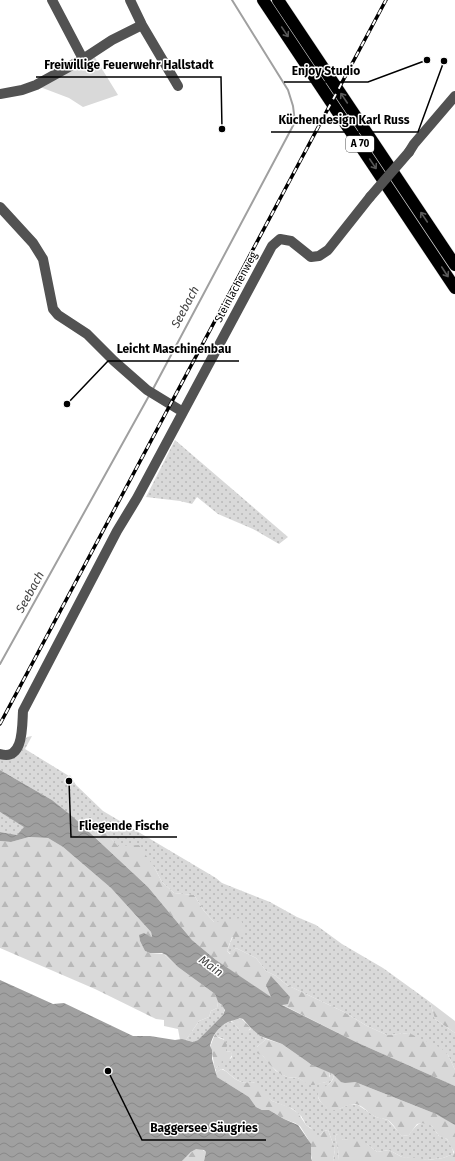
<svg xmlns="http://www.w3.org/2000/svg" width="455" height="1161" viewBox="0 0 455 1161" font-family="'Fira Sans',sans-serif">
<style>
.grass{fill:url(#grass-dots)}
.forest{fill:url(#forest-firs)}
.park{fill:#d9d9d9}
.water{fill:url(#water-waves)}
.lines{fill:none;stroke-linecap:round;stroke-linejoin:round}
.stream{stroke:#a0a0a0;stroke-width:2}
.highway-casing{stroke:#dbdbdb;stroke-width:13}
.minor{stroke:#525252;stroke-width:10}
.highway{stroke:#000;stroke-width:12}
.rail-casing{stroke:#000;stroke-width:3.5}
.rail{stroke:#fff;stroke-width:2;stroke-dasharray:6;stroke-linecap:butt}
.minor-bridge{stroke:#525252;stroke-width:10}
.oneway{stroke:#595959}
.labels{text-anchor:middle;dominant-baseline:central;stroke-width:3;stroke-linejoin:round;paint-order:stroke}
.shield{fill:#fff;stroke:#4c4c4c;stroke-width:1}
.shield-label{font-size:10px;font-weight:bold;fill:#000}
.street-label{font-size:11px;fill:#000;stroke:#fff}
.water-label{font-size:12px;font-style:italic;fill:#414141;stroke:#fff}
.leader{fill:none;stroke:#000;stroke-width:1.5}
.callout-dot{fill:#000;stroke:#fff;stroke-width:1.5}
.callout-label{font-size:12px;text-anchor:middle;font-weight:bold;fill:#000;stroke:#fff;stroke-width:3;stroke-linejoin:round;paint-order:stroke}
</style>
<defs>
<pattern id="grass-dots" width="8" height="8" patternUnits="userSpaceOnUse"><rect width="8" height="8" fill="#d9d9d9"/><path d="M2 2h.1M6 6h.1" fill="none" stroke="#b8b8b8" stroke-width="1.8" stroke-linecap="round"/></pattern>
<pattern id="forest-firs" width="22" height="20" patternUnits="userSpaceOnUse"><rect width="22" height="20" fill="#d9d9d9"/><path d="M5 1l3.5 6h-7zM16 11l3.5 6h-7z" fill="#b8b8b8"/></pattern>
<pattern id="water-waves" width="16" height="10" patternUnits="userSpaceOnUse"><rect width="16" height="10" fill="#a0a0a0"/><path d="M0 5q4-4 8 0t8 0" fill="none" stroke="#888"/></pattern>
</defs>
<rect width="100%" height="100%" fill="#fff"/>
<path class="grass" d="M175 440 288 537 279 544 253 529 218 514 197 497 192 504 180 501 146 497Z
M32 736 25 749 69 776 70 775 76 785 103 811 216 878 222 883 270 902 297 917 316 925 342 944 383 968 430 1002 435 1019 455 1033V1081V1070L448 1055 409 1033 387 1035 367 1026 344 1012 287 985 276 976 266 971 256 958 236 948 231 954 227 951 233 936 245 937 214 922 204 911 194 895 174 893 162 882 154 867 118 846 105 832 96 833 89 823 86 829 52 800 0 770V759L22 743 27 737Z
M0 812 25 827 17 835 0 832Z
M218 1002 225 1008 223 1015 198 1040 193 1042 186 1040 199 1021 209 1017 211 1011 217 1008Z
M230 1021 234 1023 240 1031 250 1030 251 1028 260 1036 266 1039 257 1047 263 1056 276 1071 287 1077 298 1078 311 1085 326 1082 330 1076V1072L334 1074C334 1087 312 1090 320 1101 322 1103 325 1105 327 1108L339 1109 350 1104 358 1105 376 1117 388 1120 402 1136 409 1135C415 1126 423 1116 434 1128 435 1130 437 1134 439 1136 440 1136 444 1137 445 1138 449 1140 454 1150 453 1154L443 1158 427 1160 402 1157 389 1150 377 1152C366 1142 357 1137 343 1140L339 1138 337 1134 335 1137 338 1149 339 1160V1161H333L335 1149 328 1130 324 1131 320 1135 317 1136 314 1134 311 1128 306 1125 302 1117 293 1109 272 1101 254 1082C238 1085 234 1077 223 1069H221L216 1073V1068L221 1064V1060L230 1059 232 1057 231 1052 226 1051 224 1039 218 1037 215 1034 220 1027Z"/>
<path class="forest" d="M89 822 96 833 99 830 105 832 118 846 139 845 154 867 162 882 174 893 194 895 204 911 214 922 241 918 245 937H232L227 951 230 954 236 948 256 958 266 971 276 976 287 985 344 1012 367 1026 387 1035 409 1033 441 1048 448 1055 455 1070V1086L356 1042 281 1004 249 983 216 960 192 940 148 887 86 829Z
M29 837 48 838 63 847 111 888 151 932 152 936 151 937 139 935 140 941 145 951 150 953 164 954 178 967 215 994 218 1002 217 1008 211 1011 209 1017 199 1021 186 1040H180L178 1029 164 1026V1020L156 1019 95 989 0 948V841L11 842Z
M430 1002 455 1021V1033L435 1019Z
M241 1018 251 1028 248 1031 241 1032 232 1021Z
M215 1034 219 1038 225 1040 227 1045 226 1051 231 1052 232 1055 229 1060H222L221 1065 217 1067 215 1070C214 1064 212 1050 210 1047Z
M266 1039 282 1044 312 1065 330 1072 329 1080 326 1082 314 1085H309L298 1078 287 1077 279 1073 269 1064 263 1056 257 1053V1047Z
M221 1069C228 1071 232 1078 239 1081 246 1084 252 1081 258 1083L272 1101 289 1107 298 1113 306 1125 313 1130 316 1135H320L324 1131 328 1130 335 1149 333 1161H312L311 1155V1150L308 1139 300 1126 295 1123 284 1119 269 1110H262L256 1107 249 1097 217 1077 216 1073Z
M334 1074C342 1082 343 1082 355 1082L431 1112 444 1117 455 1125V1161H339L338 1149 335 1137 337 1134 343 1140C360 1136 364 1141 377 1152L389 1150 402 1157 419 1158 427 1160 443 1158 453 1154 454 1152 447 1139 439 1136 432 1126 427 1124 422 1123 417 1124 409 1135 402 1136C397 1132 394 1124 388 1120 384 1118 380 1119 376 1117 369 1114 363 1105 355 1104 346 1103 337 1114 328 1109 324 1106 318 1100 318 1095 318 1086 334 1087 334 1074Z
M195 1149H201L206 1152 204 1161H182Z"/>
<path class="park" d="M94 56 118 95 83 107 69 98 40 87Z"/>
<path class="water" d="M0 770 52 800 73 817 148 887 192 940 216 960 271 997 266 985 271 976 290 997 288 1004 282 1005 356 1042 455 1086V1125L436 1114 388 1095 355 1082 345 1083 341 1082 333 1074 312 1065 282 1044 260 1036 251 1028 243 1019 240 1018C234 1021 232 1020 228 1022 218 1027 212 1036 210 1046L212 1050V1059L217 1077 249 1097 256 1107 262 1110H269L284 1119 298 1125 311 1144V1158L312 1161H204L206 1152 204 1150 196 1149 191 1152 182 1161H0V980L53 1004 64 1003 133 1036H150L175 1040 182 1039 193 1042 198 1040 223 1015 225 1010 222 1005 218 1002 215 994 178 967 166 955 162 953H150L145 951 140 941 139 935 144 933 151 937 152 936 151 932 111 888 63 847 48 838 29 837 11 842 0 841V832L17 835 24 827 0 812Z"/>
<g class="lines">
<path class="stream" d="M153 389 295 122 293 106 288 90 232 0
M0 664 150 394"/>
<defs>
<path id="highway" d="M263 0 455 288
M278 0 455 265"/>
</defs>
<use href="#highway" class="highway-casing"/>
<path class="minor" d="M52 0 83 59
M130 0 142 25 178 86
M0 94 22 90 36 85 83 59 112 40 142 25
M409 152 414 144 455 96
M0 207 33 243 43 259 53 309 58 315 87 334 114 361 147 390 183 412
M0 754C24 761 22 726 23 711L117 531 137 498 272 246 280 239 291 241 311 257 319 256 328 250 370 197"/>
<use href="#highway" class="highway"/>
<defs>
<path id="rail" d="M0 724 386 0"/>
</defs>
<use href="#rail" class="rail-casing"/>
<use href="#rail" class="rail"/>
<path class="minor-bridge" d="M370 197 409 152"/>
</g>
<defs><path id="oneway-shaft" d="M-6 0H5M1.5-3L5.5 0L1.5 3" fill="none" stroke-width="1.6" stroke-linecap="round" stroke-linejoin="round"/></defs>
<g class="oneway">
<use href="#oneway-shaft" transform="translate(285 32) rotate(56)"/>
<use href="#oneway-shaft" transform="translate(344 98) rotate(-124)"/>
<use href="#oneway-shaft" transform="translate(373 164) rotate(56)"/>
<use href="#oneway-shaft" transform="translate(424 217) rotate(-124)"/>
<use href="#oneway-shaft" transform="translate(445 272) rotate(57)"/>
</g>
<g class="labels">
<rect class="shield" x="346" y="136" width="28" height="16" rx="3"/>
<g class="shield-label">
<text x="360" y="144">A 70</text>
</g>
<g class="street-label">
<text transform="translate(236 287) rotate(-62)">Steinlachenweg</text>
</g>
<g class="water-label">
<text transform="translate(185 307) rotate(-62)">Seebach</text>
<text transform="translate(30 592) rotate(-61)">Seebach</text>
<text transform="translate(211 966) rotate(36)">Main</text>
</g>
</g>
<path class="leader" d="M222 129L221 77H36M427 60L368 82H284M444 61L418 132H271M67 404L108 361H239M69 781L71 837H177M108 1071L142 1140H266"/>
<g class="callout-dot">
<circle cx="222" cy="129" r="4"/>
<circle cx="427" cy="60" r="4"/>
<circle cx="444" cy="61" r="4"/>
<circle cx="67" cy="404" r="4"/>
<circle cx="69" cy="781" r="4"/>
<circle cx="108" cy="1071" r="4"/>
</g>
<g class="callout-label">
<text x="129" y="69">Freiwillige Feuerwehr Hallstadt</text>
<text x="326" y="75">Enjoy Studio</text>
<text x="344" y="124">Küchendesign Karl Russ</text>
<text x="174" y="353">Leicht Maschinenbau</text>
<text x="124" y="830">Fliegende Fische</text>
<text x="204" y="1132">Baggersee Säugries</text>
</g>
</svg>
